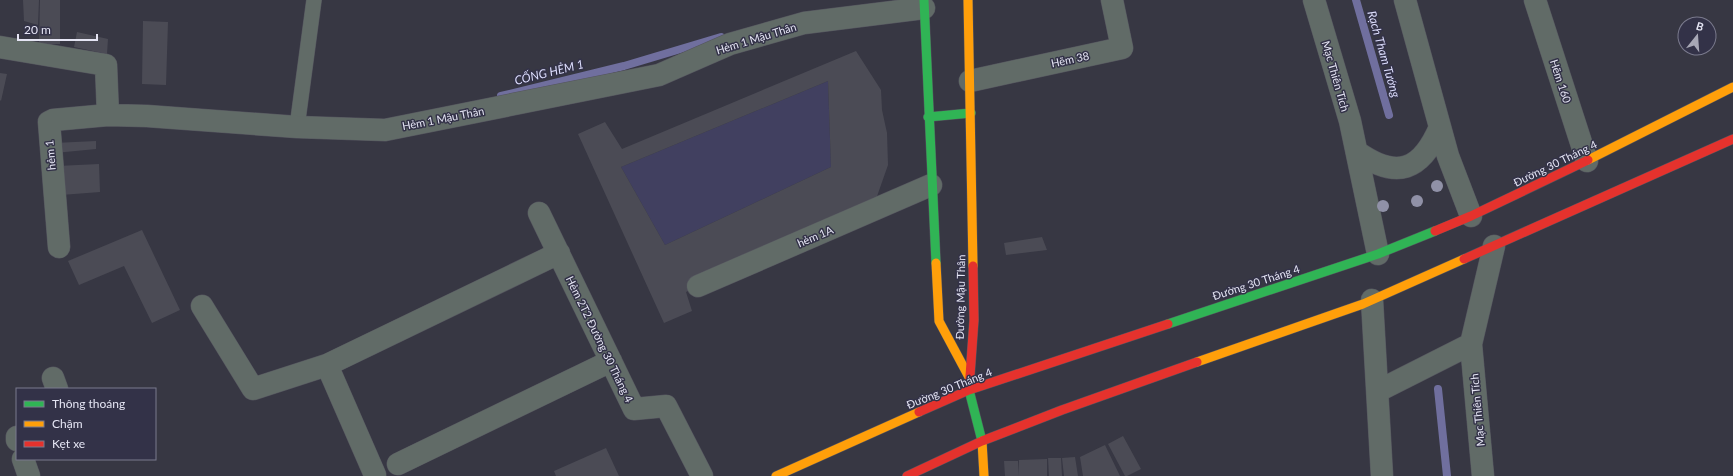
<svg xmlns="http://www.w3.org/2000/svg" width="1733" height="476" viewBox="0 0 1733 476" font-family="Lato,sans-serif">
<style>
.green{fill:#414060}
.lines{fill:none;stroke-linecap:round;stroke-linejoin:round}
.stream{stroke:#706f9e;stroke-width:8}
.building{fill:#4b4b55;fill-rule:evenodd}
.lane-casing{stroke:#54545e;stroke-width:16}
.street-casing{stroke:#54545e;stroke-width:23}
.fast-casing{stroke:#54545e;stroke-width:10}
.slow-casing{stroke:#54545e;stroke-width:10}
.jam-casing{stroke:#54545e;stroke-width:10}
.lane{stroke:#616b67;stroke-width:15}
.street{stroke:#616b67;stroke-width:22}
.fast{stroke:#30b455;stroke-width:9}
.slow{stroke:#ff9f0a;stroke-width:9}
.jam{stroke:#e5322d;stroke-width:9}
.tree{fill:#9091a7}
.labels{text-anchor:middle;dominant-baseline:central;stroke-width:3;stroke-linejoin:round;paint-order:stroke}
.street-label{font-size:11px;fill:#e5e5f4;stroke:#333248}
.water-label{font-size:12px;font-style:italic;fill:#dddefd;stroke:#333248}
</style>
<rect width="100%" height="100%" fill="#373743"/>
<path class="green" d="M828 81 831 167 665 245 621 167Z"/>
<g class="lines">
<path class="stream" d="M1356 0 1389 115
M501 96 624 66 721 37
M1438 389 1447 476"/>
</g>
<path class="building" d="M23 0H39L38 25 24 21Z
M40 0H60V44H39Z
M143 21 168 22 166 85 142 84Z
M77 32 108 39 107 54 74 47Z
M856 51 881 90 882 110 887 133 888 165 875 202 686 292 692 311 664 323 578 134 605 122 622 149ZM828 81 831 167 665 245 621 167Z
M0 73 7 74 1 101 0 100Z
M96 141V149L55 153 54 143Z
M99 164 100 192 61 195 57 166Z
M142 230 180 310 152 323 124 266 79 285 68 261Z
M1042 237 1047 250 1006 255 1004 243Z
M1123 436 1141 469 1127 476H1125L1108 444Z
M1105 445 1120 476H1083L1080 457Z
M606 448 619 476H556L554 471Z
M1075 457 1078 476H1064L1062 458Z
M1048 458H1061L1062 476H1049Z
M1047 459V476H1019V460Z
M1004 461H1018L1019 476H1005Z"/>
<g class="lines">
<defs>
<path id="lane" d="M297 127 314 0"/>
<path id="street" d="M1314 0 1350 121 1378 254
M1405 0 1448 156 1471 216
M1535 0 1587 161
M0 47 106 65 108 115 147 116 297 127 385 130 659 75 730 44 804 23 924 8
M970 81 1122 48 1112 0
M1357 152C1397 180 1421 171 1440 127
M539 213 634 409 666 406 702 476
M59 247 49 122 53 120 108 115
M698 286 931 185
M1372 300 1382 476
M202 306 253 389 327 365 375 475
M327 365 559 253
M53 378 57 389
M1378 391 1471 344
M17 437V440
M23 459 29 476
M398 464 611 361
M1483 476 1471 344 1494 246"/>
<path id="fast" d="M924 0 936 263
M928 117 971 113
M1168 324 1378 254 1435 231
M969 390 982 441"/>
<path id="slow" d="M968 0 973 266
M1588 160 1733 87
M936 263 939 321 969 377
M1197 362 1363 304 1464 259
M982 441 984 476
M776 476 919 412"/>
<path id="jam" d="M1435 231 1471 216 1588 160
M1464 259 1733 139
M969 390 974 320 973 266
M919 412 969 390 1168 324
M907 476 982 441 1062 410 1197 362"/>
</defs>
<use href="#lane" class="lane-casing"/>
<use href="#street" class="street-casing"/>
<use href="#fast" class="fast-casing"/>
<use href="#slow" class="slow-casing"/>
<use href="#jam" class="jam-casing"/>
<use href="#lane" class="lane"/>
<use href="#street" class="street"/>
<use href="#fast" class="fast"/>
<use href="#slow" class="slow"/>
<use href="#jam" class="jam"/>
</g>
<g class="tree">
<circle cx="1437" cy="186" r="6"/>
<circle cx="1417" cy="201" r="6"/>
<circle cx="1383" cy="206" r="6"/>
</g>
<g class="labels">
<g class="street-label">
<text transform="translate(756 38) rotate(-17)">Hẻm 1 Mậu Thân</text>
<text transform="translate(1070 59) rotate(-12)">Hẽm 38</text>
<text transform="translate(1336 76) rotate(74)">Mạc Thiên Tích</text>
<text transform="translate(1561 81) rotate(72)">Hẽm 160</text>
<text transform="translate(443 118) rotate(-11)">Hẻm 1 Mậu Thân</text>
<text transform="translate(50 155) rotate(-95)">hẻm 1</text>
<text transform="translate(1555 163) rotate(-26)">Đường 30 Tháng 4</text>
<text transform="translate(815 236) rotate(-23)">hẻm 1A</text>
<text transform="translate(1256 282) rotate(-18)">Đường 30 Tháng 4</text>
<text transform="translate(960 297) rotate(-89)">Đường Mậu Thân</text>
<text transform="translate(600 339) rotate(64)">Hẻm 2T2 Đường 30 Tháng 4</text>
<text transform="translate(949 388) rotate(-22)">Đường 30 Tháng 4</text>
<text transform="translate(1477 410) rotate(-95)">Mạc Thiên Tích</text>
</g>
<g class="water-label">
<text transform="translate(1384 54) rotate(74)">Rạch Tham Tướng</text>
<text transform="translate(549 72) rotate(-14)">CỐNG HẺM 1</text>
</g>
</g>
<rect x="16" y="388" width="140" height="72" fill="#333248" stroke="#7a7a8d"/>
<rect x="24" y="401" width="20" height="6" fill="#30b455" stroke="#7a7a8d"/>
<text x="52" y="408" font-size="12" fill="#e5e5f4">Thông thoáng</text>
<rect x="24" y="421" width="20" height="6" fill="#ff9f0a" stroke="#7a7a8d"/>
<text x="52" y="428" font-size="12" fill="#e5e5f4">Chậm</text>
<rect x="24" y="441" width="20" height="6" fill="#e5322d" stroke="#7a7a8d"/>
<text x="52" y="448" font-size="12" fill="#e5e5f4">Kẹt xe</text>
<g transform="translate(1697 36) rotate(17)"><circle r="19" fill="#333248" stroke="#7a7a8d"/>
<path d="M0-3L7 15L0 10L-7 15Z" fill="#a8a8b6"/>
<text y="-6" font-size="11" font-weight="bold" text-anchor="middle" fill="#e5e5f4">B</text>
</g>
<path d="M18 34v6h79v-6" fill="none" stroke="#e5e5f4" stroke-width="2"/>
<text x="24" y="34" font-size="12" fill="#e5e5f4" stroke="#333248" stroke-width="3" paint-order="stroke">20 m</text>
</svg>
